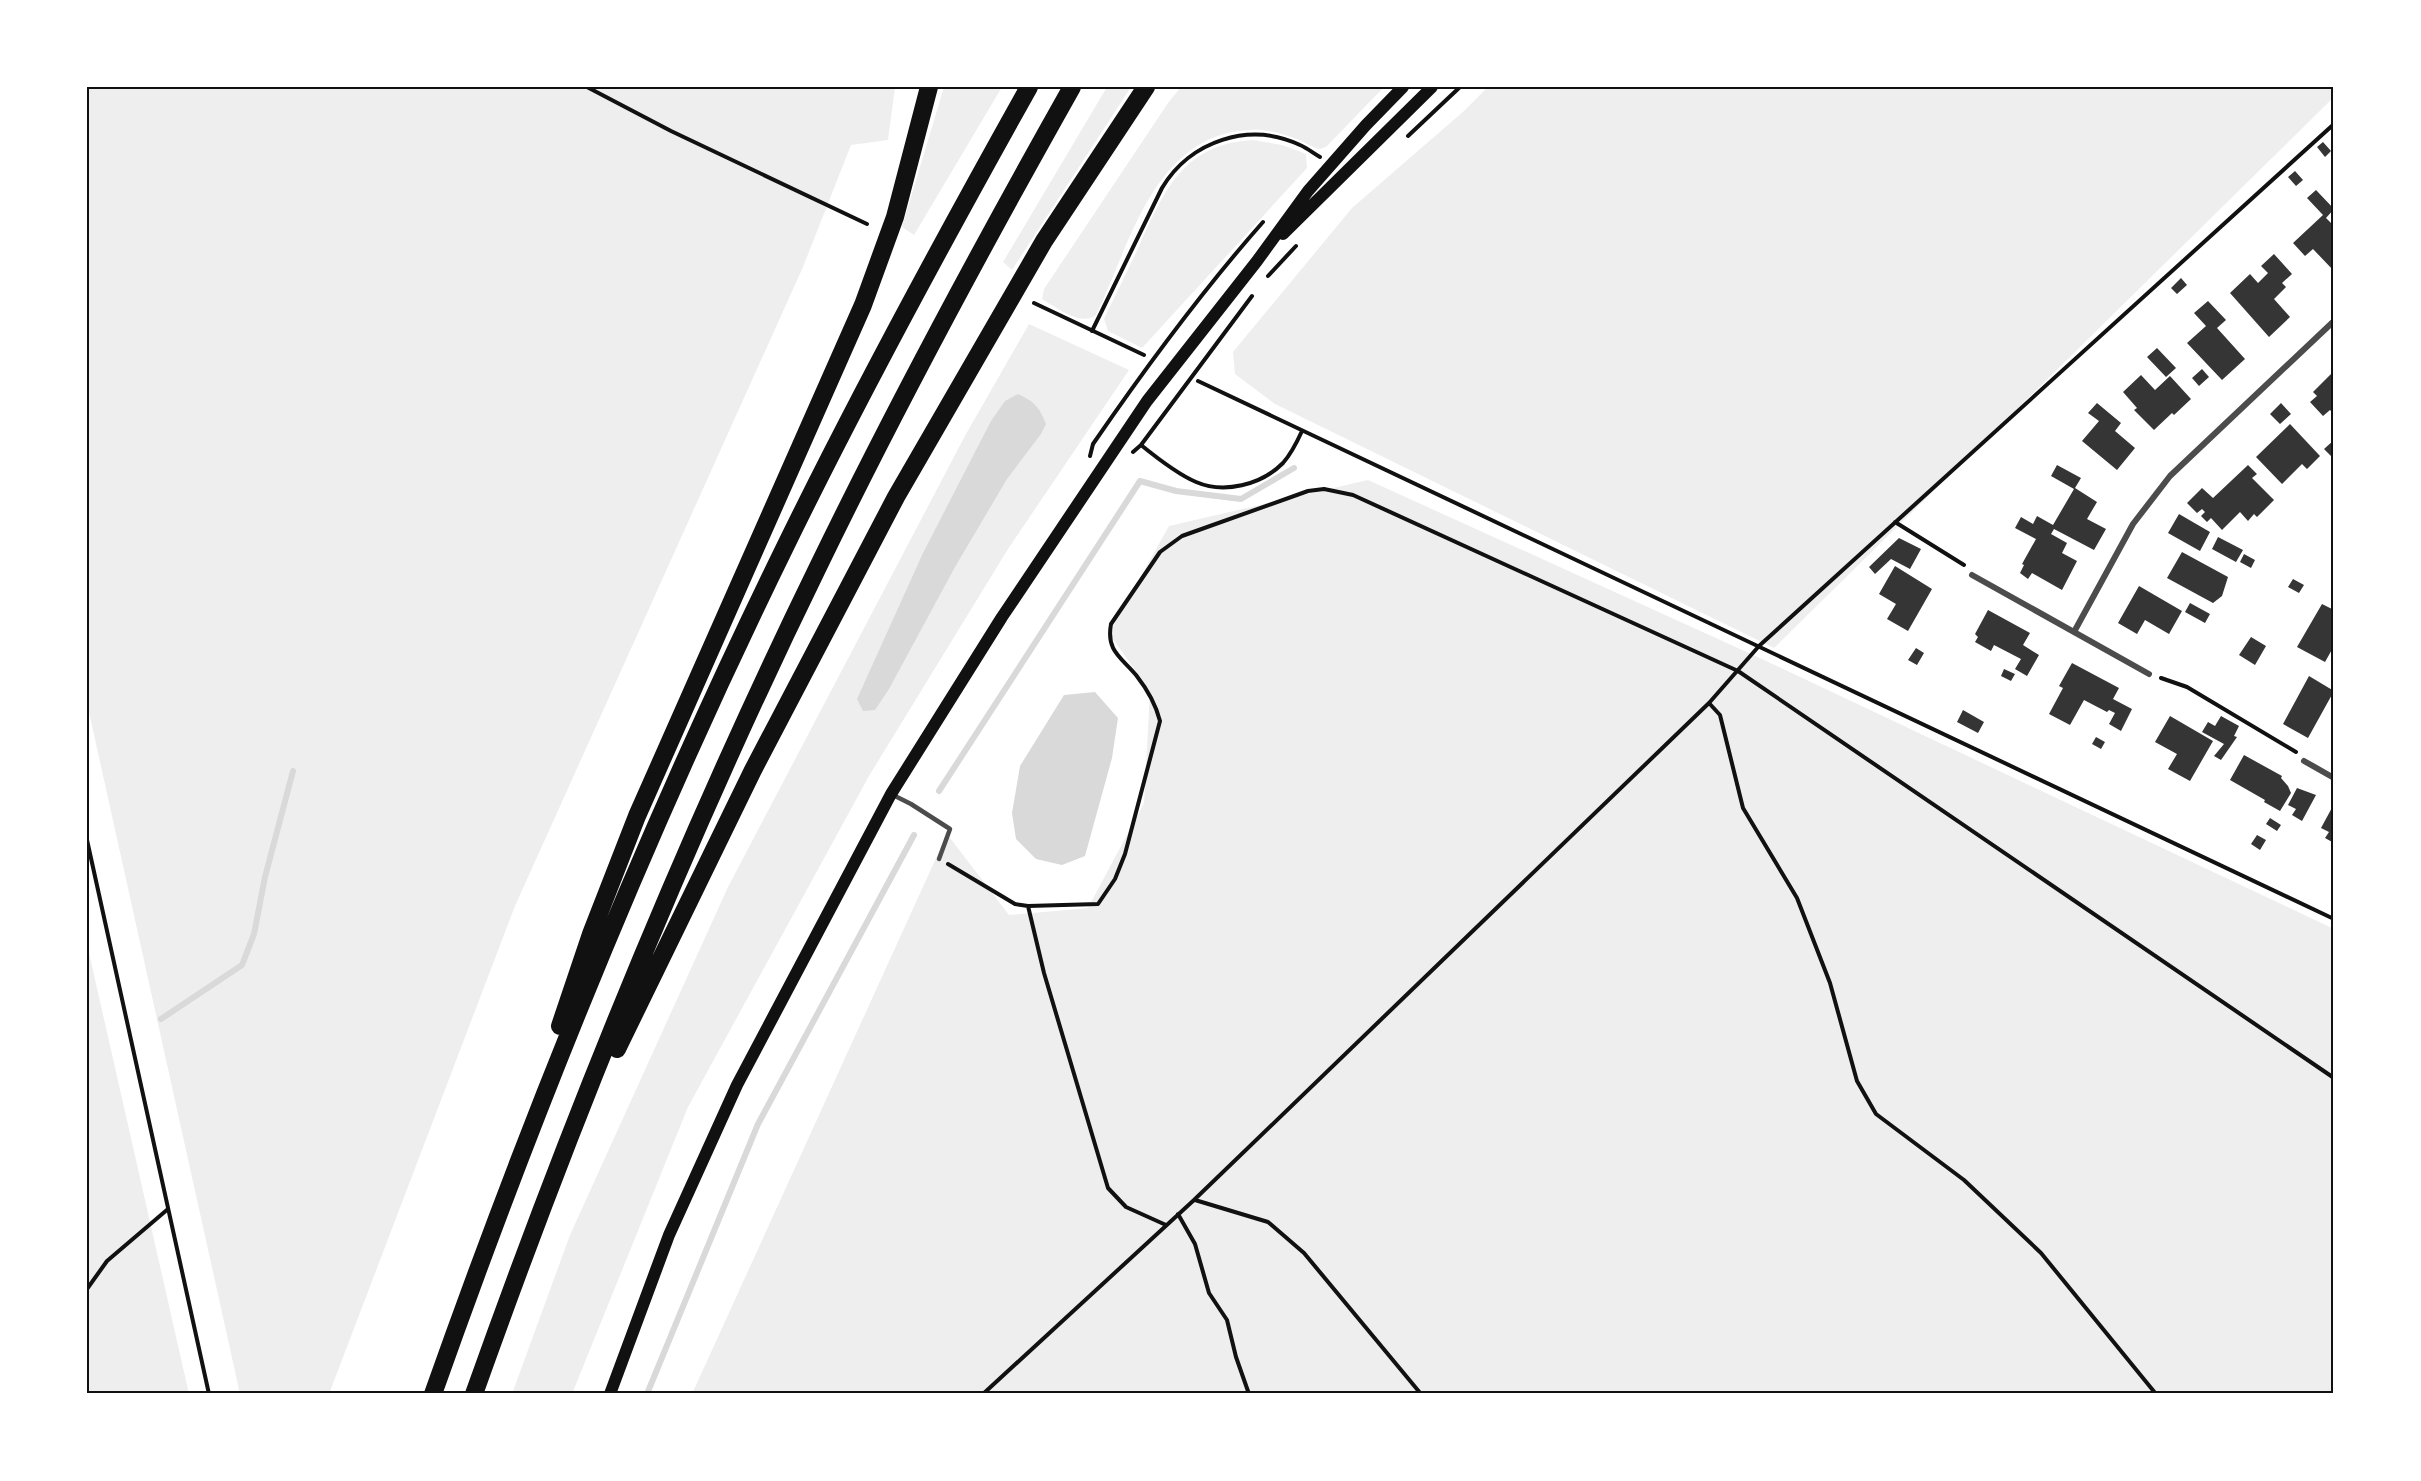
<svg xmlns="http://www.w3.org/2000/svg" width="2421" height="1481" viewBox="0 0 2421 1481" font-family="'Varela Round',sans-serif">
<style>
.green{fill:#eee}
.water{fill:#d9d9d9}
.lines{fill:none;stroke-linecap:round;stroke-linejoin:round}
.stream{stroke:#d9d9d9;stroke-width:6}
.building{fill:#353535}
.path{stroke:#111;stroke-width:4}
.service{stroke:#4c4c4c;stroke-width:4.5}
.minor{stroke:#4c4c4c;stroke-width:6}
.secondary{stroke:#111;stroke-width:12}
.motorway{stroke:#111;stroke-width:18}
.neatline{fill:none;stroke:#111;stroke-width:2}
</style>
<rect width="100%" height="100%" fill="#fff"/>
<path class="green" d="M87 87H895L888 140 851 145 803 267 515 906 329 1394H240L87 703Z
M944 87H1002L914 235 902 227Z
M1107 87H1131L1012 270 1003 262Z
M1181 87H1384L1326 147 1320 149C1313 148 1306 143 1299 140 1284 134 1267 129 1250 130 1154 134 1130 245 1096 315 1081 327 1056 307 1042 299L1044 289 1168 103Z
M1488 87H2334V97L1774 648 1275 404 1235 374 1233 352 1352 208 1464 111Z
M1253 140 1282 145 1306 154 1307 168 1142 348 1108 331 1104 319C1116 294 1128 270 1140 244 1165 189 1184 144 1253 140Z
M1029 324 1129 370 1008 549 869 776 688 1107 572 1394H512L570 1235 728 887 966 434Z
M1368 480 1762 659 2334 929V1394H692L947 834 1009 915 1088 908 1144 803 1150 692 1109 633 1169 526Z
M87 944 189 1394H87Z"/>
<path class="water" d="M1018 394C1034 401 1040 408 1046 424L1041 434 1007 479 955 567 889 689 875 710 863 711 857 699 923 553 991 421 1005 401Z
M1095 692 1118 718 1112 758 1085 856 1062 865 1036 859 1016 839 1012 813 1020 766 1064 695Z"/>
<g class="lines">
<path class="stream" d="M939 791 1140 481 1176 491 1241 499 1294 468
M161 1019 242 965 254 934 265 877 293 771
M647 1394 758 1124 914 835"/>
</g>
<path class="building" d="M2323 142 2331 151 2325 157 2317 147Z
M2295 171 2303 180 2296 186 2288 177Z
M2316 190 2334 209 2326 218 2334 226V271L2313 249 2305 256 2293 243 2323 215 2307 198Z
M2274 254 2292 274 2282 283 2286 287 2274 299 2290 317 2269 337 2230 293 2250 274 2258 283 2268 273 2261 266Z
M2181 278 2187 285 2177 294 2171 288Z
M2208 301 2226 320 2217 328 2245 359 2222 380 2187 343 2206 326 2194 313Z
M2157 348 2176 368 2166 377 2147 357Z
M2202 369 2209 377 2199 386 2192 378Z
M2334 371V410L2332 412 2330 410 2323 416 2310 402 2317 396 2313 392Z
M2141 375 2155 390 2170 376 2191 399 2174 415 2172 413 2154 430 2134 410 2137 408 2123 392Z
M2097 403 2121 423 2115 431 2135 448 2117 470 2082 441 2099 421 2088 413Z
M2281 403 2291 414 2280 424 2270 414Z
M2290 424 2320 456 2307 469 2302 464 2282 484 2256 457Z
M2334 440V459L2324 449Z
M2057 465 2081 478 2075 488 2097 502 2087 519 2106 529 2094 550 2054 529 2051 534 2067 543 2062 553 2077 561 2062 590 2032 573 2028 579 2020 573 2024 565 2022 564 2036 539 2015 528 2021 517 2033 524 2037 516 2053 525 2074 489 2051 476Z
M2248 465 2257 474 2252 478 2274 500 2257 517 2254 514 2248 521 2240 512 2222 530 2211 518 2207 522 2201 516 2205 512 2202 509 2197 513 2187 503 2202 488 2213 498Z
M2179 514 2210 532 2200 551 2168 533Z
M2218 537 2243 550 2236 562 2212 549Z
M1899 538 1921 549 1910 569 1891 559 1875 574 1869 567Z
M2182 552 2228 577 2222 596 2213 603 2167 578Z
M2244 554 2255 560 2251 568 2240 562Z
M1895 566 1932 589 1908 631 1887 619 1896 604 1879 594Z
M2293 579 2304 585 2299 593 2288 587Z
M2139 586 2182 611 2169 634 2145 620 2137 634 2118 623Z
M2190 603 2210 614 2205 623 2185 612Z
M2322 604 2334 610V646L2325 662 2297 647Z
M1988 610 2030 633 2023 645 2039 655 2027 676 2015 669 2021 659 1994 645 1991 651 1975 642 1978 637 1975 634Z
M2251 637 2266 646 2255 665 2239 655Z
M1916 648 1924 653 1917 665 1908 660Z
M2072 663 2119 688 2113 699 2132 709 2121 731 2109 724 2115 713 2109 710 2107 712 2084 700 2070 725 2049 714 2063 688 2059 686Z
M2004 669 2015 674 2011 681 2001 676Z
M2309 676 2334 691 2308 738 2283 724Z
M1963 710 1984 722 1978 733 1957 722Z
M2170 716 2213 741 2190 781 2168 769 2177 754 2155 742Z
M2221 716 2239 726 2234 736 2237 737 2221 760 2214 756 2224 744 2202 732 2208 722 2215 726Z
M2096 737 2105 742 2101 749 2092 744Z
M2244 755 2282 776 2281 778 2288 786 2291 793 2280 811 2264 802 2265 800 2230 780Z
M2297 788 2316 795 2302 821 2292 815 2296 809 2288 805Z
M2334 804V843L2325 838 2329 832 2321 828Z
M2270 818 2281 825 2277 831 2266 824Z
M2257 835 2266 840 2260 850 2251 844Z"/>
<g class="lines">
<path class="path" d="M587 87 671 131 867 224
M1408 136 1460 87
M1268 276 1296 246
M1034 303 1144 355
M1092 331 1162 188C1190 141 1249 121 1300 145 1307 148 1313 153 1320 157
M1198 381 2334 919
M1141 445C1157 458 1177 474 1196 482 1224 494 1261 485 1283 463 1291 454 1297 442 1302 431
M1133 452 1141 445 1252 296
M1090 456 1093 444C1146 367 1201 292 1263 222
M1895 522 1964 565
M2161 678 2187 687 2296 752
M1709 703 1720 715 1743 808 1797 898 1830 983 1857 1081 1876 1114 1964 1180 2041 1253 2156 1394
M87 840 209 1394
M948 864 1015 904 1028 906 1044 973 1108 1188 1126 1207 1166 1225
M1028 906 1098 904 1115 879 1125 854 1160 721C1156 705 1147 689 1136 675 1121 657 1106 651 1111 624L1160 552 1182 536 1308 491 1324 489 1353 495 1738 671 2334 1078
M1195 1200 1268 1222 1304 1253 1421 1394
M1178 1214 1195 1244 1209 1293 1227 1320 1236 1357 1249 1394
M87 1289 107 1261 168 1209
M983 1394 1194 1200 1709 703 1759 646 2334 124"/>
<path class="service" d="M891 794 911 804 950 829 939 859"/>
<path class="minor" d="M1972 575 2149 674
M2074 632 2133 524 2170 476 2334 321
M2304 761 2334 778"/>
<path class="secondary" d="M1283 234 1432 87
M610 1394 669 1235 737 1085 891 794 1002 617 1147 401 1257 261 1308 191 1366 125 1403 87"/>
<path class="motorway" d="M560 1026 591 934 637 816 863 305 895 217 929 87
M617 1049 753 770 896 497 1044 241 1146 87
M433 1394C535 1106 650 822 785 547 861 391 944 239 1029 87
M474 1394C574 1113 687 835 818 567 897 404 983 245 1072 87"/>
</g>
<rect width="2421" height="1481" fill="none" stroke="#ffffff" stroke-width="177"/>
<rect x="88" y="88" width="2244" height="1304" class="neatline"/>
</svg>
